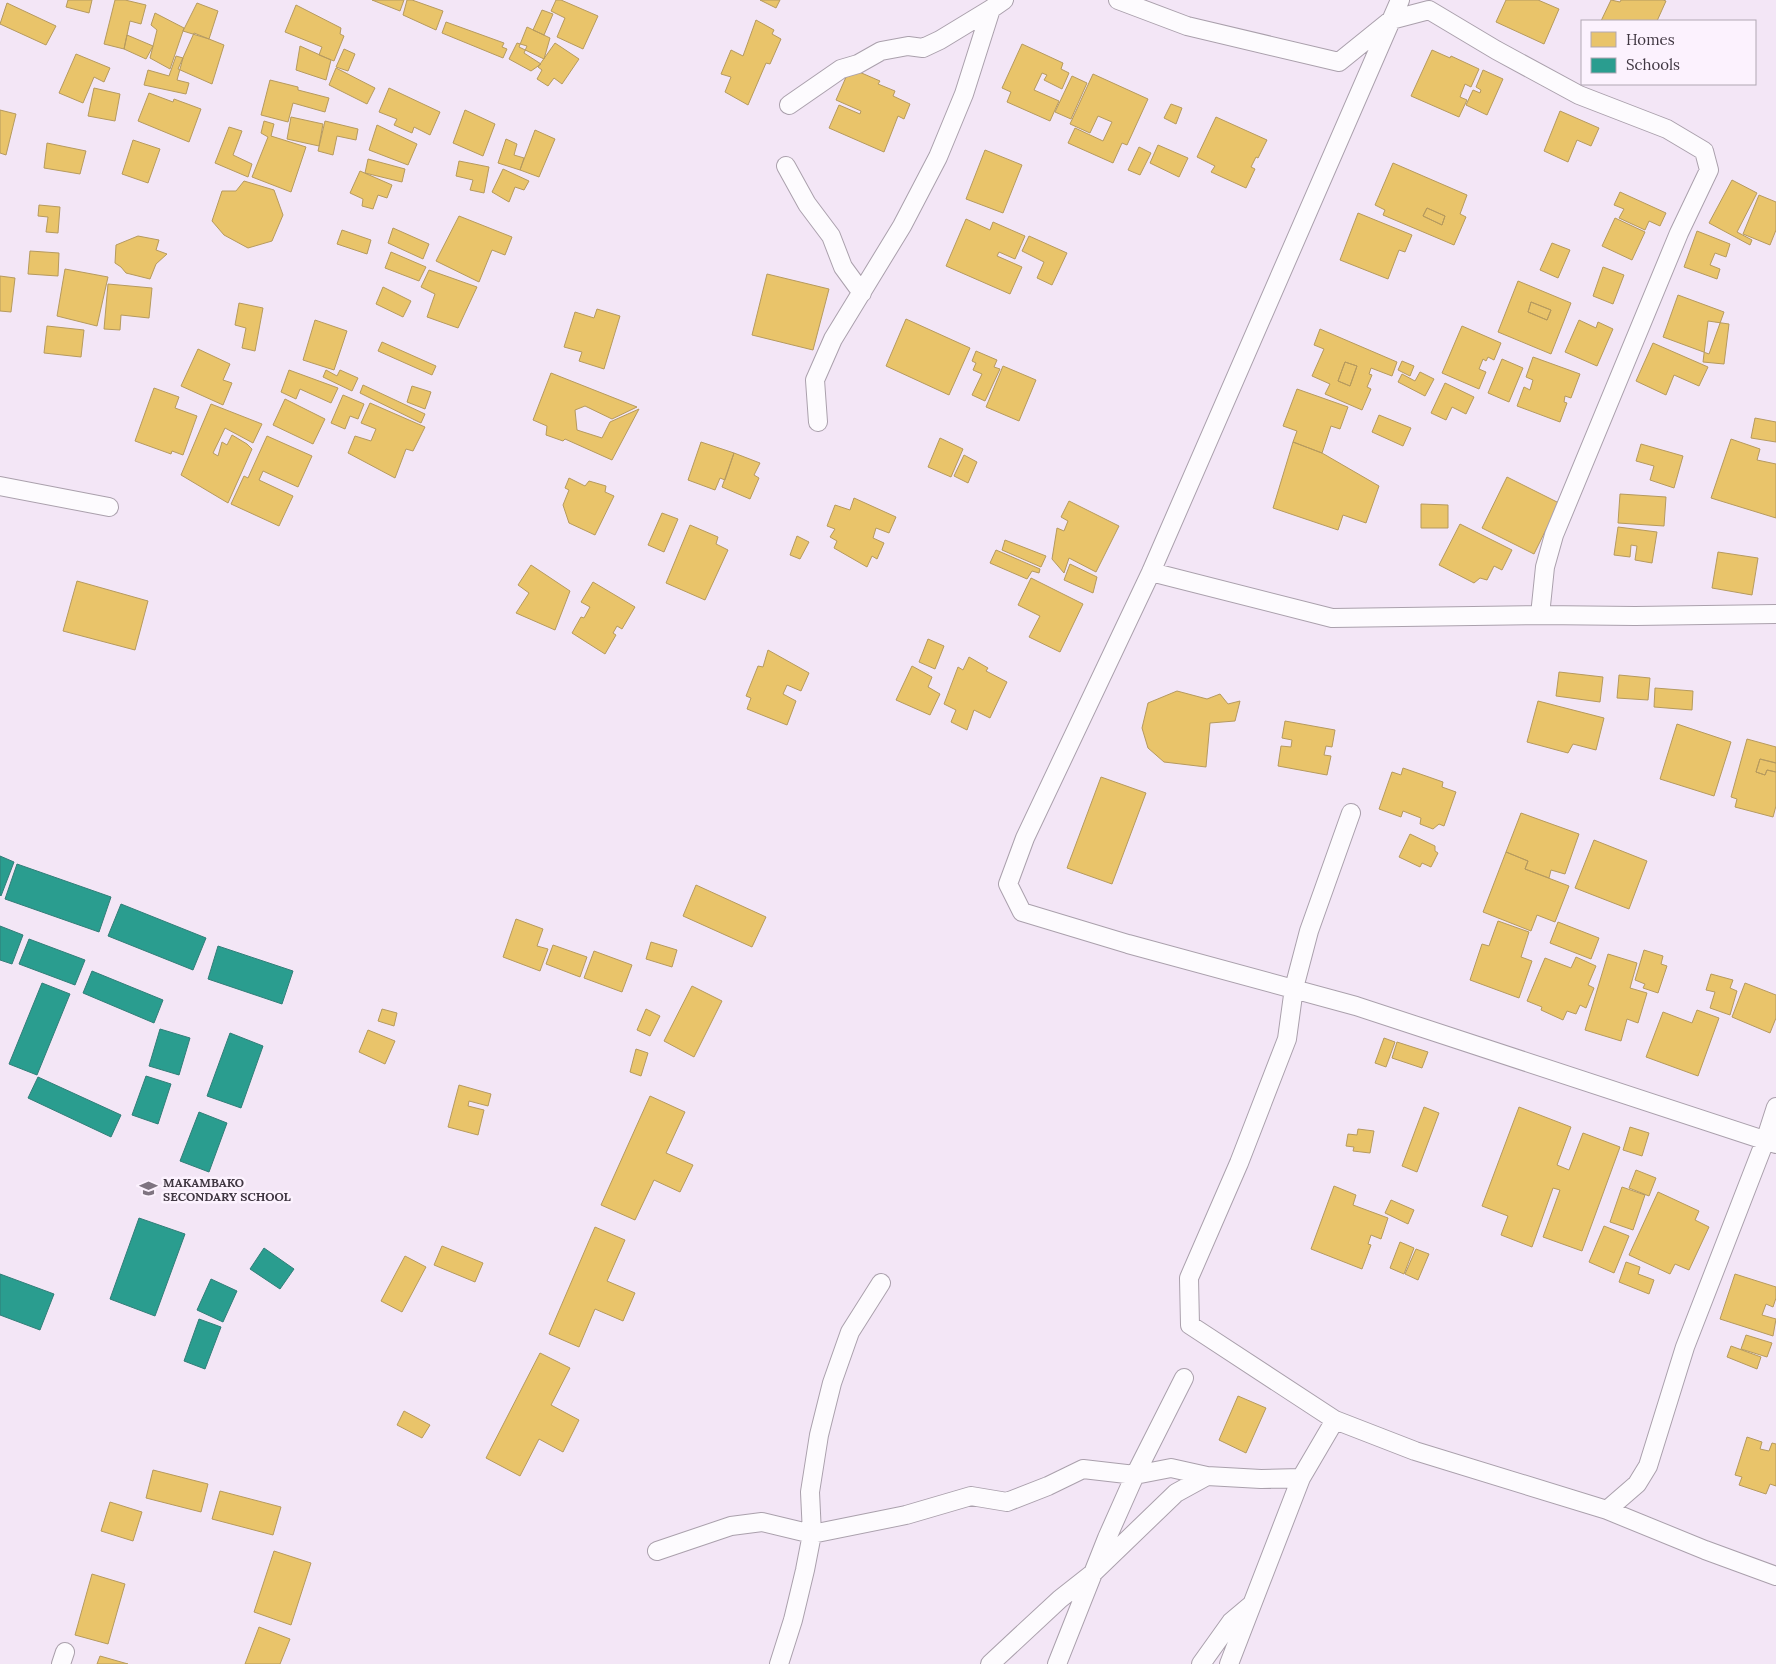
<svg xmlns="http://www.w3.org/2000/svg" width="1776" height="1664" viewBox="0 0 1776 1664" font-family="Lora,serif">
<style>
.homes{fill:#e9c46a;stroke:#b69a5e;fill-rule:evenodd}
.schools{fill:#2a9d8f;stroke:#317e78}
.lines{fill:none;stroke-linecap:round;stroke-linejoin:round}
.street-casing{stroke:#aaa0ac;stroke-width:20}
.street{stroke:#fdfbfe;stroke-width:18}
.labels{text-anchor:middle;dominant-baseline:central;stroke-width:5;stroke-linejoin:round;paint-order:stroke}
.poi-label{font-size:12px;font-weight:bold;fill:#403742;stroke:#fcf2fe;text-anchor:start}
</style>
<rect width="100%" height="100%" fill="#f3e6f6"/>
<path class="homes" d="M68 0H92L89 13 66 7Z
M115 0H125L146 5 141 24 130 21 124 49 104 44Z
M372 0H404L400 11Z
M407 0H412L443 11 436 30 403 15Z
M556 0H561L598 16 583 49 557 37 565 18 551 11Z
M760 0H780L776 8Z
M1506 0H1538L1559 9 1544 44 1496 22Z
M1611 0 1620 2 1621 0H1663L1666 1 1657 21H1601Z
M7 3 56 26 46 45 0 24Z
M197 3 218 11 209 39 183 31Z
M296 5 341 28 340 34 344 36 334 61 319 55 322 47 285 32Z
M542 10 553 14 544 35 533 30Z
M155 13 184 28 170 69 150 58 157 30 151 25Z
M756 20 774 30 772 34 781 39 770 64 766 63 748 105 725 92 731 77 721 74 731 50 743 56Z
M446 22 504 43 502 47 507 49 503 58 442 33Z
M527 27 550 38 544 59 519 47Z
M194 33 224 45 212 84 178 69Z
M127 35 153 46 146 59 124 49Z
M517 43 527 46 524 53 541 64 531 71 509 59Z
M555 43 579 59 562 84 554 78 548 86 537 79 542 70 538 67Z
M1022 44 1063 63 1061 69 1069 73 1062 89 1044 80 1047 75 1042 73 1034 90 1059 101 1050 121 1007 102 1011 92 1002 88Z
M300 46 331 60 326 80 296 70Z
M344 49 355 54 348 71 336 67Z
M1432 50 1450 58 1451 56 1479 69 1471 87 1465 84 1460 97 1467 100 1459 117 1411 96Z
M76 54 110 68 104 82 94 77 83 103 59 93Z
M176 56 183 58 177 80 189 83 186 94 144 85 148 70 169 76Z
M336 68 375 88 367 104 329 85Z
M850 68 880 81 878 84 895 91 893 96 910 104 904 119 898 116 884 152 829 128 839 105 860 114 861 111 836 100Z
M1483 70 1503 79 1487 115 1466 105 1473 90 1480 93 1481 90 1476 87Z
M1093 74 1148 99 1127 145 1122 143 1113 163 1068 143 1075 128 1103 141 1112 122 1098 116 1090 133 1070 124Z
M1072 76 1087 83 1071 119 1055 112Z
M270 80 298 87V90L329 98 325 112 293 103 288 122 261 115Z
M94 88 120 94 115 121 88 116Z
M389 88 440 112 430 135 414 127 412 133 394 125 397 119 379 112Z
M149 93 173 102 174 99 201 109 189 142 138 121Z
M1171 104 1182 108 1176 124 1164 118Z
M0 110 16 114 6 155 0 153Z
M465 110 495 124 483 156 453 143Z
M1560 111 1599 128 1591 146 1577 140 1568 162 1544 151Z
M291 117 323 124 319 146 287 139Z
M1216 117 1267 140 1258 158 1256 157 1251 167 1255 169 1246 188 1211 172 1215 166 1197 157Z
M264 121 274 124 271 136 306 147 291 192 252 177 268 137 261 133Z
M325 121 358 129 356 140 337 136 333 155 318 151Z
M377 125 417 144 408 165 369 150Z
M229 127 242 131 233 155 252 164 248 177 215 163Z
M535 130 555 139 539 177 520 170Z
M506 139 517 144 514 155 524 158 520 170 498 163Z
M133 140 160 149 148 183 122 174Z
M47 143 86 151 80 174 44 168Z
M1158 145 1188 158 1179 177 1150 163Z
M1139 147 1151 153 1140 175 1128 170Z
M985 150 1022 165 1003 213 966 199Z
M368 159 405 169 402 182 365 173Z
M459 161 489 167 484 193 470 190 473 180 456 176Z
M1393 163 1467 195 1460 214 1466 217 1454 245 1383 215 1385 210 1375 205ZM1427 208 1445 216 1442 225 1423 216Z
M503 169 529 181 524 190 515 187 509 202 492 192Z
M360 171 392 185 387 198 378 195 373 209 362 206 363 199 350 193Z
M1732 180 1757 193 1737 232 1752 240 1750 245 1709 223Z
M244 181 274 190 283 215 272 241 248 248 224 235 212 221 222 191H236Z
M1620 192 1666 213 1660 226 1649 221 1645 230 1619 218 1624 209 1614 205Z
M1759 195 1776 202V230L1770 245 1743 234Z
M39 205 60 207 58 233 46 232 48 217 38 216Z
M1427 208 1445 216 1442 225 1423 216Z
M1358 213 1412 235 1405 252 1399 250 1388 279 1340 260Z
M459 216 512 237 505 255 492 250 479 282 436 261Z
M1615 218 1645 232 1632 260 1602 246Z
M966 219 990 230 993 222 1025 236 1015 259 999 252 997 256 1022 267 1010 294 946 266Z
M393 228 429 244 423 259 388 243Z
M342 230 371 240 367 254 337 244Z
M1697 231 1730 244 1726 257 1715 253 1710 265 1720 269 1717 279 1684 267Z
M138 236 159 240 156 250 167 254 156 264 150 279 126 273 121 267 115 263 116 245Z
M1029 236 1067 253 1052 285 1037 278 1044 262 1022 251Z
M1552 243 1570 250 1558 278 1540 270Z
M30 251 59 253 58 276 28 274Z
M391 252 426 267 419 281 385 268Z
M1603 267 1624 275 1613 304 1593 296Z
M65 269 108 277 97 326 57 316Z
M429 270 477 287 458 328 427 317 435 294 421 287Z
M767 274 829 289 813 350 752 335Z
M0 276 15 278 11 312 0 311Z
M1518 281 1571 303 1551 354 1498 332ZM1531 302 1551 310 1547 320 1528 312Z
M108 284 152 288 149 318 121 315 120 330 104 329Z
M383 287 411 301 403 317 376 304Z
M1678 295 1724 312 1709 354 1663 337Z
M1531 302 1551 310 1547 320 1528 312Z
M239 303 263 308 255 351 242 348 246 328 235 325Z
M597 309 620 316 604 369 579 361 582 352 564 347 575 312 594 318Z
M906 319 970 348 949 395 886 366Z
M315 320 347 331 334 370 303 360Z
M1579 320 1596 328 1598 322 1613 329 1597 366 1565 352Z
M1708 321 1729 324 1724 364 1703 362Z
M47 326 84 330 81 357 44 353Z
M1462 326 1501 343 1494 360 1488 357 1486 361 1483 359 1479 369 1486 372 1479 389 1442 373Z
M1320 329 1397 362 1392 376 1371 368 1369 374 1372 375 1367 387 1371 389 1362 410 1325 394 1330 384 1312 376 1324 349 1314 345ZM1345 362 1357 366 1350 386 1338 381Z
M382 342 436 366 432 375 378 351Z
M1653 343 1708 367 1699 386 1674 375 1666 395 1636 381Z
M198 349 230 364 223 380 232 383 223 405 181 386Z
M976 351 997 360 994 367 1000 369 985 401 972 395 982 374 973 370 976 363 972 361Z
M1533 357 1580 374 1571 398 1565 396 1564 402 1567 403 1560 422 1517 406 1524 387 1530 390 1533 380 1526 377Z
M1502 359 1523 368 1509 402 1488 393Z
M1402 361 1414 366 1410 376 1398 370Z
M1345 362 1357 366 1350 386 1338 381Z
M1003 366 1036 380 1019 421 986 407Z
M289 370 338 388 331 403 300 389 296 399 281 392Z
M326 370 337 376 340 370 358 378 352 391 323 377Z
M1420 372 1434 379 1425 396 1398 382 1402 374 1415 381Z
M551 373 637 407 612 419 585 406 575 410 577 430 602 438 610 422 639 409 612 460 565 439 563 441 546 435 547 426 533 420Z
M1445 383 1474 397 1466 414 1452 407 1446 420 1431 413Z
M363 385 425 414 421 423 360 393Z
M412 386 431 392 425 409 407 402Z
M154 388 179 397 175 408 197 416 183 455 172 451 171 454 135 441Z
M1297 389 1348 407 1340 429 1331 426 1322 453 1293 442 1297 431 1283 426Z
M343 395 364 404 358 419 350 416 345 429 331 423Z
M285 399 325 419 313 444 273 425Z
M370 403 425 427 413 451 406 449 395 478 348 453 355 436 371 441 376 429 361 423Z
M211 404 262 424 253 443 225 428 213 453 218 456 222 442 227 445 232 435 247 444 252 449 228 503 181 475Z
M1379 415 1411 428 1403 446 1372 432Z
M1755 418 1776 422V442L1751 438Z
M267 436 312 456 298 487 263 471 259 480 293 496 279 526 231 504 244 476 248 478Z
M940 438 963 449 951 477 928 467Z
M1731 439 1760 449 1757 460 1776 464V518L1711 498Z
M701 442 734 453 725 480 720 478 715 490 688 480Z
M1293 442 1322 453 1379 486 1366 523 1343 515 1338 530 1273 508Z
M1641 444 1683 456 1674 488 1650 480 1654 466 1636 461Z
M734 453 760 463 754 475 759 478 750 499 722 487Z
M964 455 977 462 968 483 954 476Z
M1507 477 1559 503 1534 554 1482 528Z
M569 478 585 486 589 481 606 486 605 492 614 496 595 535 569 523 563 505 569 490 565 488Z
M1620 494 1666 497 1664 526 1618 523Z
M854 498 896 517 889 533 876 528 873 538 884 543 877 559 872 556 867 567 834 548 837 541 830 537 835 529 827 526 835 505 850 510Z
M1069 501 1119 526 1096 572 1069 558 1064 573 1052 559 1057 528 1064 531 1068 521 1061 517Z
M1421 504 1448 505V528H1421Z
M662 513 678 519 664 552 648 545Z
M1460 524 1512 550 1502 570 1494 566 1487 580 1480 578 1474 583 1439 565Z
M690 525 718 537 716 544 728 550 705 600 666 583Z
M1618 527 1657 532 1652 563 1635 560 1637 546 1631 545 1630 557 1614 555Z
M797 536 809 542 800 559 790 555Z
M1005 540 1046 556 1041 567 1002 550Z
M996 550 1040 569 1039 573 1032 571 1027 579 990 563Z
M1718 552 1758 558 1752 595 1712 588Z
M1070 564 1097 577 1093 593 1064 580Z
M531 565 570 591 555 630 516 613 529 593 518 585Z
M1031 578 1083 604 1060 652 1029 637 1040 616 1018 605Z
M77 581 148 601 135 650 63 631Z
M593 582 635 607 622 629 617 626 613 633 616 635 605 654 572 633 581 617 584 618 590 607 581 602Z
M928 639 944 646 935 669 919 662Z
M768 650 809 673 801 691 787 685 783 694 796 701 787 725 747 709 751 698 746 696 758 666 763 667Z
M969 657 988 668 986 671 1007 682 990 718 974 710 967 730 951 722 956 710 944 704 958 667 963 670Z
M912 666 932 677 928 687 940 694 930 715 896 700Z
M1559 672 1603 677 1600 702 1556 696Z
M1619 675 1650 678 1648 700 1617 698Z
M1655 688 1693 691 1692 710 1654 707Z
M1177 691 1207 699 1220 694 1228 704 1240 701 1235 721 1210 723 1206 767 1164 762 1148 748 1142 728 1148 703Z
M1538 701 1604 718 1596 750 1573 744 1568 753 1527 742Z
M1285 721 1335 730 1332 747 1326 746 1324 755 1331 756 1327 775 1278 766 1281 746 1291 747 1292 740 1282 738Z
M1677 724 1731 742 1714 796 1660 779Z
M1747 739 1776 747V763L1760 759 1756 772 1765 775 1767 770 1776 772V806L1773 817 1735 807 1737 799 1731 797Z
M1760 759 1776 763V772L1767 770 1765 775 1756 772Z
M1403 768 1443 782 1442 787 1456 792 1444 826 1439 824 1433 829 1420 824 1421 818 1403 811 1401 817 1379 809 1392 772 1401 775Z
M1101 777 1146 793 1112 884 1067 868Z
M1521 813 1579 834 1565 874 1551 870 1549 878 1525 869 1528 861 1506 852Z
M1410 834 1435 846V851L1438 853 1431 867 1422 863 1420 867 1399 857Z
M1594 840 1647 861 1629 909 1575 888Z
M1506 852 1528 861 1525 869 1569 886 1555 922 1537 915 1531 931 1483 912Z
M696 885 766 917 752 947 683 916Z
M516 919 543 929 537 946 548 949 540 971 503 957Z
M1498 921 1529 932 1521 957 1532 961 1519 998 1470 980 1482 944 1489 946Z
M1558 922 1599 938 1591 959 1550 943Z
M651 942 677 950 672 967 646 959Z
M553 945 587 957 580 977 546 964Z
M1644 950 1663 956 1661 964 1667 966 1658 993 1643 988 1645 984 1635 980Z
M594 951 632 965 622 992 584 978Z
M1608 954 1637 963 1630 988 1647 993 1638 1023 1627 1019 1621 1041 1585 1030Z
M1576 957 1596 966 1588 985 1594 988 1586 1008 1580 1005 1576 1014 1567 1011 1563 1020 1541 1010 1542 1007 1527 1001 1545 958 1571 968Z
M1711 974 1733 980 1730 988 1737 991 1730 1015 1710 1008 1715 992 1706 990Z
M1745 983 1776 995V1018L1770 1033 1732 1017Z
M692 986 722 1001 694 1057 664 1041Z
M382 1009 397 1013 394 1026 378 1021Z
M646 1009 660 1016 650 1036 637 1030Z
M1697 1010 1719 1018 1698 1076 1646 1057 1663 1012 1692 1023Z
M368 1030 395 1041 385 1064 359 1052Z
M1384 1038 1395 1042 1386 1067 1375 1063Z
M1397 1042 1428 1052 1422 1068 1392 1058Z
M636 1049 648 1053 641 1076 630 1072Z
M459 1085 491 1094 488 1106 469 1101 468 1106 484 1110 478 1135 448 1127Z
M650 1096 685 1112 666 1153 693 1165 680 1192 654 1180 635 1220 601 1205Z
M1424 1107 1439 1113 1417 1172 1402 1166Z
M1519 1107 1571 1127 1557 1165 1569 1170 1583 1133 1620 1147 1582 1251 1543 1237 1560 1190 1553 1188 1532 1247 1501 1235 1508 1216 1482 1206Z
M1630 1127 1649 1133 1642 1156 1623 1150Z
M1358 1129 1374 1131 1370 1153 1353 1151 1354 1147 1346 1146 1348 1134 1357 1135Z
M1636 1170 1656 1178 1649 1196 1629 1188Z
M1334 1186 1356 1195 1353 1205 1388 1218 1381 1239 1371 1235 1368 1244 1371 1245 1362 1269 1311 1249Z
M1622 1187 1645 1195 1633 1230 1610 1222Z
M1658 1192 1699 1211 1695 1220 1709 1227 1689 1270 1675 1264 1670 1274 1629 1255Z
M1391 1200 1414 1210 1408 1224 1385 1213Z
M1604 1226 1629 1236 1614 1273 1589 1262Z
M595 1227 625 1240 607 1281 635 1293 623 1321 595 1309 579 1347 549 1334Z
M1400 1242 1414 1248 1404 1274 1390 1268Z
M442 1246 483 1263 475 1282 434 1265Z
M1416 1249 1429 1254 1418 1280 1405 1274Z
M405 1256 426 1267 402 1312 381 1301Z
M1626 1262 1640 1267 1638 1274 1654 1280 1649 1294 1619 1282Z
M1735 1274 1776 1287V1298L1773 1307 1766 1304 1762 1315 1776 1319 1773 1336 1720 1319Z
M1746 1335 1772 1343 1767 1357 1741 1349Z
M1731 1346 1761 1357 1757 1369 1727 1357Z
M540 1353 570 1368 551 1405 579 1420 563 1452 539 1439 520 1476 486 1458Z
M1238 1396 1266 1408 1246 1453 1219 1440Z
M404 1411 430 1425 422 1438 397 1425Z
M1747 1437 1762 1442 1760 1449 1769 1451 1772 1443 1776 1444V1486L1770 1484 1766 1494 1739 1485 1742 1477 1735 1475Z
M153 1470 208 1484 201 1512 146 1498Z
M220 1491 281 1507 273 1535 212 1519Z
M110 1502 142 1512 133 1541 101 1531Z
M274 1551 311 1563 291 1625 254 1612Z
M92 1574 125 1584 108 1644 75 1635Z
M259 1627 290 1639 280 1664H245Z
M100 1656 128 1664H97Z"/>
<path class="schools" d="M0 856 14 862 1 896 0 895Z
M17 864 111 897 99 932 5 899Z
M121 904 206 938 193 970 108 936Z
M0 926 23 935 12 964 0 960Z
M29 939 85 960 75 985 19 964Z
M218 946 293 971 282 1004 208 979Z
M92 971 163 1000 154 1023 83 993Z
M42 983 70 994 37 1075 9 1064Z
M160 1029 190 1038 179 1075 149 1066Z
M230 1033 263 1046 241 1108 207 1096Z
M146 1076 171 1084 158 1124 132 1115Z
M38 1077 121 1115 111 1137 28 1098Z
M199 1112 227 1123 209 1172 180 1161Z
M139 1218 185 1234 155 1316 110 1299Z
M264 1248 294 1269 280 1289 250 1269Z
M0 1274 54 1294 40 1330 0 1315Z
M211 1279 237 1291 223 1322 197 1310Z
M199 1319 221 1327 205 1369 184 1361Z"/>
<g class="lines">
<defs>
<path id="street" d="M1118 0 1187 26 1339 62 1391 20 1429 10 1496 50 1579 95 1667 129 1704 151 1709 170 1679 233 1554 535 1545 567 1540 615 1635 616 1776 614
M1400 0 1151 572 1025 838 1008 884 1022 912 1128 944 1356 1006 1776 1144
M789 105 841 69 858 64 881 51 908 46 923 48 940 40 991 9
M786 166 807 204 831 236 843 267 862 293
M818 422 815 380 833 339 902 226 938 157 964 94 991 9 1004 0
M0 486 109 507
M1151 572 1332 618 1540 615
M1351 813 1309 931 1294 988 1287 1039 1239 1163 1189 1278 1190 1325 1335 1420 1415 1451 1607 1510 1705 1550 1776 1576
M1607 1510 1637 1484 1648 1466 1685 1347 1765 1141 1776 1107
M657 1551 731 1526 762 1522 812 1534 906 1515 971 1496 1007 1502 1048 1486 1083 1469 1135 1475 1171 1468 1207 1476 1261 1479 1301 1478
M61 1664 65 1652
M779 1664 793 1620 805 1570 812 1534 810 1492 819 1435 832 1383 850 1332 881 1283
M990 1664 1060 1599 1093 1573 1176 1493 1207 1476
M1057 1664 1107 1538 1135 1475 1184 1378
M1201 1664 1231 1622 1250 1606
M1229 1664 1301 1478 1335 1420"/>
</defs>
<use href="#street" class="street-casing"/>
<use href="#street" class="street"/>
</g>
<defs>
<symbol id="school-bare" viewBox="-9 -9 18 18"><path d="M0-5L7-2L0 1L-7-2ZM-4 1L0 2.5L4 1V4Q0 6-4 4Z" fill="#7f7481" stroke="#fcf2fe" stroke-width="2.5" paint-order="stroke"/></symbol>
</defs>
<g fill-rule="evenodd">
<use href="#school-bare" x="136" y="1176" width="25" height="25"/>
</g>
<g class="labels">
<g class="poi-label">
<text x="163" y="1182">MAKAMBAKO<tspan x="163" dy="14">SECONDARY SCHOOL</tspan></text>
</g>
</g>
<rect x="1581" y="20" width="175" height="65" fill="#fcf2fe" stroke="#b1a7b3"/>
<rect x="1591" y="32" width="25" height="15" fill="#e9c46a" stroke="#b1a7b3"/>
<text x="1626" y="45" font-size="15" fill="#403742">Homes</text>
<rect x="1591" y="58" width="25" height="15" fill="#2a9d8f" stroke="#b1a7b3"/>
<text x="1626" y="70" font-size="15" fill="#403742">Schools</text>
</svg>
